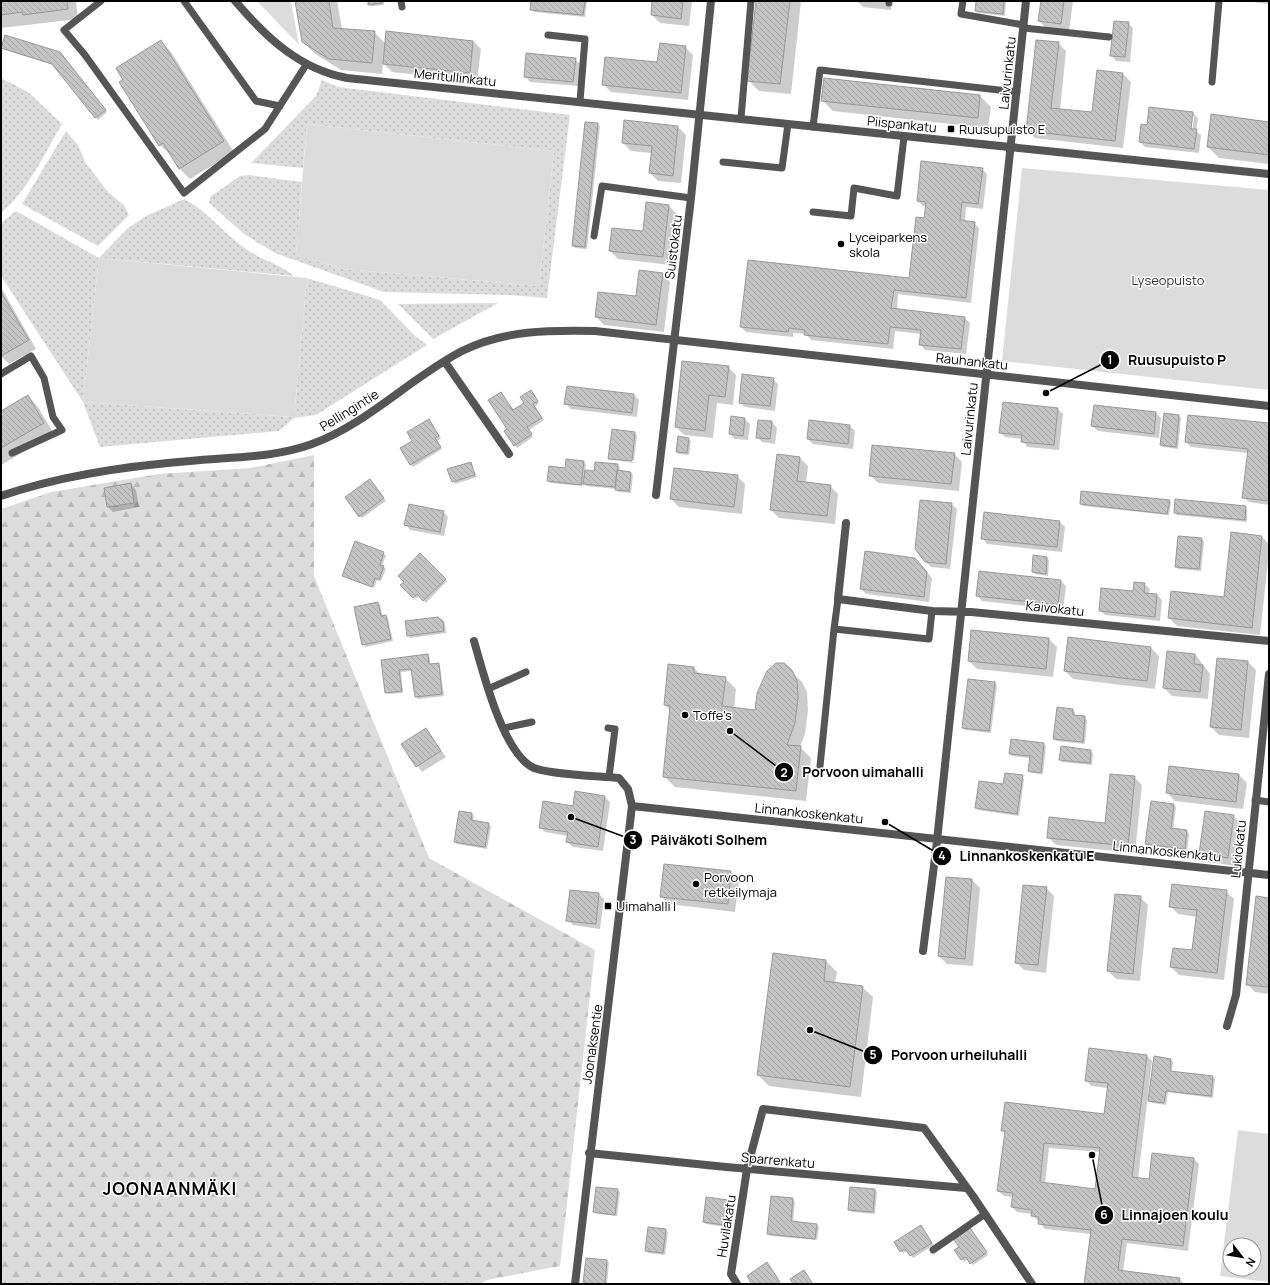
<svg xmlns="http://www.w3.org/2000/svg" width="1270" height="1285" viewBox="0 0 1270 1285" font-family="Manrope,sans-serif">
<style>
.grass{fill:url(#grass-dots)}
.forest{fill:url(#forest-firs)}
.green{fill:#dcdcdc;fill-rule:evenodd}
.shadow{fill:#0003;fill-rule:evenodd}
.building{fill:url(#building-back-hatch);stroke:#999;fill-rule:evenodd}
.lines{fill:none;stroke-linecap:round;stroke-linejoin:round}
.service{stroke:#555;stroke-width:7}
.minor{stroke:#555;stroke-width:8}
.tertiary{stroke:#555;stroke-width:8}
.poi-dot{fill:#000;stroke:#fff;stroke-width:1.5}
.labels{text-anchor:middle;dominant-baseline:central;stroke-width:3;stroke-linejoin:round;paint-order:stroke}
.street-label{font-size:13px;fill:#000;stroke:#fff}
.poi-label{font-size:13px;fill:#000;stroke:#fff;text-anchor:start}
.park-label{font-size:13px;fill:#333;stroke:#fff}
.district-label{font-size:17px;font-weight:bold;letter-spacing:1px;fill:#000;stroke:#fff}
.leader{fill:none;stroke:#000;stroke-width:1.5}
.callout-dot{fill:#000;stroke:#fff;stroke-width:1.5}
.mark-label{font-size:12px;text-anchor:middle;font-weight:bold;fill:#fff}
.callout-label{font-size:14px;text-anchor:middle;font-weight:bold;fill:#000;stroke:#fff;stroke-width:3;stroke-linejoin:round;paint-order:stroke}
</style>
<defs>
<pattern id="grass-dots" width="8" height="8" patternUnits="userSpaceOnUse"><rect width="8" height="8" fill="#dcdcdc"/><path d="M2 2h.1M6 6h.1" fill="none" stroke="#bbb" stroke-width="1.8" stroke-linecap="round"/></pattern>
<pattern id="forest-firs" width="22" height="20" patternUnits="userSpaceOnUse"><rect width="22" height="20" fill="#dcdcdc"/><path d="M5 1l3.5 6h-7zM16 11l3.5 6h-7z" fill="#bbb"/></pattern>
<pattern id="building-back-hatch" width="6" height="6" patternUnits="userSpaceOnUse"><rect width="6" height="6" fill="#c4c4c4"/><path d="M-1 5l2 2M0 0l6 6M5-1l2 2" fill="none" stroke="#a7a7a7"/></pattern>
</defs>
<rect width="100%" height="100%" fill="#fff"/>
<path class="grass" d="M1 78 28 92 62 124C44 155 28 190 1 213Z
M322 80 338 87 570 115 547 298 508 295 384 292 275 253 244 234 209 203 210 197 240 176 249 175 302 182 296 255 344 269 539 286 554 151 307 124 303 168 251 163 316 96Z
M66 131 78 145 85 162 108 192 124 205 129 215 98 246 22 204Z
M184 199C208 211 224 234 246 249 261 260 280 264 294 276L99 258 83 402 294 417 307 278 380 300 415 336 427 345 316 415 294 418 279 431 100 447 83 402 1 276V223L16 211 99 258 128 228 146 216Z
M498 303 433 339 398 304Z"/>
<path class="forest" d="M314 455V576L429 858 595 950 560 1266 487 1280 480 1284H1V509L51 492 159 474 250 468Z"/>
<path class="green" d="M257 1H291L299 45Z
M307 124 554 151 539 286 344 269 296 255Z
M1022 168 1269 190V390L1002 361Z
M99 258 307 278 294 417 83 402Z
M1238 1130 1269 1134V1282L1220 1276ZM1230 1245H1254V1269H1230Z"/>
<path class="shadow" d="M1 1H76L78 19 1 28Z
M296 1H337L342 29 374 32 386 44 473 41 481 49 477 81 392 72 383 63 382 74 341 70 314 53 303 42Z
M369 1H384V5L371 6Z
M532 1H587L585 17 534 12 532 9Z
M653 1H692L689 26 660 23 652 15Z
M757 1H801L791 94 759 91 748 80Z
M857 1H892L891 10 863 7Z
M977 1H1006L1005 16 979 13 976 11Z
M1042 1H1073L1069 32 1047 29 1039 21Z
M1245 1H1269V4Z
M1128 23 1133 28 1130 62 1116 61 1111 55Z
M161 41 171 52 234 152 190 179 180 169 171 155 160 145Z
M1058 43 1066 51 1060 110 1093 114 1098 71 1123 74 1131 82 1123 148 1035 138 1027 130Z
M685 47 693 55 688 100 611 92 603 84 658 63Z
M2 48 62 55 107 112 98 120 54 65 5 50Z
M575 59 580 64 578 86 530 82 525 76Z
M824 79 980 96 991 107 988 128 833 111 822 100Z
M1193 113 1198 118 1196 131 1201 135 1199 153 1145 147 1140 142 1148 126ZM1192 116H1194L1192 134H1190Z
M1269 123V164L1219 158 1208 147Z
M598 124 600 126 587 249 575 248 573 245Z
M678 127 686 135 681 183 658 181 650 173 652 153 631 151 623 143Z
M982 169 987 174 983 209 966 207 965 222 974 223 979 228 971 303 898 294 897 310 965 318 970 323 966 354 925 350 920 344 921 334 895 331 893 349 811 340 806 334 793 333V337L746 332 741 327 910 279 925 219 927 206H923L918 201Z
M669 206 677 214 671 265 618 259 610 251 643 232Z
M662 274 670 282 664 332 604 325 596 317 637 298Z
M1 287 36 349 9 364 1 356Z
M728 367 736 375 733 405 717 403 713 438 684 435 676 427Z
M773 379 778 384 775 411 745 407 740 402Z
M501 393 514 411 525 403 533 394 539 403 535 407 544 420 529 430 533 437 517 448 508 429Z
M634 395 639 400 637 417 571 409 566 404Z
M28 396 38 407 54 434 1 465V412Z
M1095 406 1156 413 1161 418 1159 438 1098 431 1092 426Z
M1058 409 1063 414 1059 450 1027 447 1022 439 1005 437 1000 432Z
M1165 414 1179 415 1181 418 1178 449 1163 447 1161 445Z
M745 419 750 424 748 440 735 439 730 434Z
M429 420 441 438 437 441 442 449 413 467 411 464 414 441Z
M759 421 772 422 777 428 775 444 762 442 757 437Z
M1269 424V505L1249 502 1243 497 1248 453 1191 447 1186 442Z
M850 426 855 431 853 449 813 444 808 439Z
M634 433 637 435 634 460 610 458V459L609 458Z
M688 439 691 441 689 455 679 454 677 452Z
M954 454 962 462 959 491 878 483 870 475Z
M800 458 808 466 806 483 830 486 838 494 835 524 779 518 771 510Z
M611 460 634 462V463Z
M583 462 586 464 585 471 595 472 617 465 620 467 619 471 630 473 633 475 631 493 618 492 616 489 586 486 584 483 583 486 550 483 548 480 566 469Z
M470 463 477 477 455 484 449 470Z
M737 476 745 484 742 514 679 507 671 499Z
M373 483 386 501 362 518 360 516Z
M131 484 136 490 139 507 113 512 108 507 105 489Z
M1169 501 1171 503 1169 515 1083 506 1081 504Z
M951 504 957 509 950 569 931 567 925 561Z
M1245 507 1247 510V522L1177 515 1175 513Z
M443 512 448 517 444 536 410 530 405 524Z
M985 514 1060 522 1065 527 1062 552 987 544 982 538Z
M1262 537 1269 544V552L1260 635 1177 626 1169 618 1225 598Z
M1202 539 1204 542 1201 571 1178 569 1176 567Z
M356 543 386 555 382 566 386 569 381 581 377 580 374 588 344 576Z
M420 555 447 581 426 603 419 596 416 599 402 585Z
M1047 558 1049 560 1048 576 1035 574 1033 572Z
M920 564 932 578 929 602 866 594 861 589Z
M1061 581 1066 586 1063 610 982 601 977 595Z
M1144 584 1150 589 1149 594 1157 595 1162 600 1160 621 1105 615 1100 610 1133 592Z
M378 603 380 605 383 617 386 616 388 619 393 641 366 647 363 645 356 607Z
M443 621 445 624 446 633 410 638 408 635Z
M1049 639 1057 647 1053 677 977 669 969 661Z
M1151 648 1159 656 1155 689 1073 679 1065 671Z
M1195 654 1210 674 1208 699 1172 696 1164 688Z
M427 655 430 658V665L438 664 440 667 444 696 418 699 416 697 412 671 401 672 403 693 388 694 386 692 382 661Z
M1218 659 1248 662 1256 670 1249 738 1219 735 1211 727Z
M694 668 701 675 725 678 736 689 734 709 756 711 791 671 802 682 807 692 808 710 805 734 800 747 811 758 806 801 675 787 664 776 671 711 665 705Z
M994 683 997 685 991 733 965 730 963 728Z
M1073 710 1075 712V716L1085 717 1087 720 1085 744 1056 741 1054 738Z
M426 729 446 757 422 772 402 744Z
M1044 744 1046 746 1043 774 1031 773 1029 771 1030 758 1012 756 1010 753Z
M1062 747 1091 751 1093 754 1092 765 1062 762 1060 759Z
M1239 775 1247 783 1243 809 1175 801 1167 793Z
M1022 776 1024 779 1019 816 978 810 976 807 1004 785Z
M1134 777 1142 785 1135 853 1056 845 1048 837 1106 824Z
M605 797 610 802 603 851 573 847 567 842 568 836 545 832 540 827Z
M1173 804 1176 807 1173 830 1187 831 1189 834 1187 851 1148 846 1146 844Z
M460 812 472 814 474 816 473 822 488 824 491 826 487 849 457 844 455 842Z
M1233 816 1241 824 1236 866 1208 862 1200 854Z
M665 865 731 872 739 880 735 912 669 904 661 896Z
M947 878 972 880 980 888 973 966 947 964 939 956Z
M1046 888 1054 896 1046 973 1024 970 1016 962Z
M1226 891 1234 899 1224 980 1179 975 1171 967 1193 951 1197 917 1178 914 1170 906Z
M599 894 604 899 600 929 573 925 568 920Z
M1140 897 1148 905 1140 981 1116 979 1108 971Z
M1269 899V994L1255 992 1247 984Z
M773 954 826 961 837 972 835 983 862 987 873 997 861 1097 769 1086 758 1075Z
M1090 1049 1147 1056 1152 1061 1138 1179 1150 1180 1194 1159 1199 1164 1188 1251 1127 1243 1123 1272 1179 1279 1184 1284H1085L1091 1234 1045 1229 1032 1214 1017 1212 1012 1207 1013 1197 1004 1196 998 1191 1005 1133 1002 1130 1105 1115 1108 1088 1091 1086 1086 1080ZM1049 1148 1101 1152 1096 1190 1045 1184Z
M1171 1060 1173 1062 1172 1072 1213 1077 1215 1079 1213 1098 1168 1092 1166 1105 1152 1103 1149 1101Z
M618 1190 620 1192 617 1216 597 1214 594 1212Z
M875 1190 877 1192 875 1214 852 1212 849 1209Z
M793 1199 795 1202 793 1222 816 1224 819 1227 817 1240 771 1236 768 1233Z
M727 1201 730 1203 726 1227 706 1224 704 1222Z
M921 1226 934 1245 913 1258 908 1251 903 1253 901 1251Z
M649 1228 666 1230 668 1232 665 1255 648 1253 646 1250Z
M972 1232 988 1255 973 1265 968 1259 964 1262 955 1250Z
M586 1259 607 1261 609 1263 607 1284 584 1283Z"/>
<path class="building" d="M1 1H67L68 9 23 15 22 12 1 15Z
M295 1H329L333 28 375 31 372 63 329 59 302 42Z
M368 1H382V3L368 5Z
M531 1H585L583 15 530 10Z
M652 1H683L681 19 651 15Z
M756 1H790L780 84 747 81Z
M976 1H1004L1003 14 975 11Z
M1041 1H1064L1061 24 1038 21Z
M1114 21 1129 22 1125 57 1110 56Z
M386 31 473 41 470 73 383 64Z
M5 35 60 52 106 110 95 118 52 64 1 48Z
M161 40 224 141 179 169 163 143 159 146 119 82 123 80 116 68Z
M1036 40 1059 42 1051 108 1092 112 1097 70 1123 73 1115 141 1026 131Z
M660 43 686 46 681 93 602 85 605 57 657 62Z
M526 53 576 58 573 82 524 77Z
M824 78 980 95 978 118 821 101Z
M1149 107 1193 112 1191 129H1197L1194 149 1139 142 1141 124 1147 125Z
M1211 114 1269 122V155L1207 147Z
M624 120 678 126 673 176 649 173 652 146 622 143Z
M585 122 598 123 585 247 572 246Z
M921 161 983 168 978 204 962 202 960 220 975 222 966 298 894 290 891 308 965 317 961 349 919 345 921 330 890 327 888 344 804 335 805 330 789 328 788 332 740 327 748 260 909 278 916 217 924 218 926 202 917 201Z
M646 202 669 205 663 257 609 251 612 228 643 231Z
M639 270 663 273 656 325 595 317 598 292 636 296Z
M1 292 29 340 1 356Z
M682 361 729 366 725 397 709 395 705 431 675 427Z
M742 374 774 378 770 406 739 403Z
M567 386 634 394 632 413 564 404Z
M531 390 538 401 533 404 542 418 527 427 532 434 514 446 504 431 507 429 488 400 501 392 513 410 524 403 520 397Z
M28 395 44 423 1 448V411Z
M1003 402 1058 408 1054 445 1021 442 1022 435 999 433Z
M1094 405 1156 412 1154 434 1091 426Z
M1164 413 1179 415 1176 447 1160 445Z
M1188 415 1269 423V501L1242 498 1248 449 1185 442Z
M731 416 745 418 743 436 729 434Z
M429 419 439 436 435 438 441 447 410 465 400 448 412 441 407 432Z
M758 420 772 421 770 439 756 438Z
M809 420 850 425 848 444 807 439Z
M612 429 635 432 632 461 608 459Z
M678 436 689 438 687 453 676 452Z
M872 445 955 453 951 484 869 476Z
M777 454 800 457 797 481 831 485 827 516 770 510Z
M566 459 584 461 581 485 547 481 549 466 565 468Z
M471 462 475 475 452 482 447 469Z
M595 462 618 464 615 487 583 484 585 470 594 471Z
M674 468 738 475 734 507 670 499Z
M617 470 631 472 629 491 615 490Z
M370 479 384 498 359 517 345 497Z
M131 483 134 503 107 507 104 488Z
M1081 491 1170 500 1167 514 1080 504Z
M1175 499 1246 506 1245 520 1174 513Z
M920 500 952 503 946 564 925 562 915 549Z
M409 504 444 511 440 532 404 525Z
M984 512 1060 521 1057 547 981 539Z
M1231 532 1262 536 1252 628 1168 618 1171 591 1224 597Z
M1178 536 1202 538 1199 569 1175 567Z
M355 541 384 552 380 565 384 566 379 580 375 578 372 587 342 576Z
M865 551 915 558 927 572 924 597 860 589Z
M420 553 446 579 423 601 417 594 413 598 400 585 404 582 398 576Z
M1033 555 1047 557 1046 574 1032 572Z
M979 571 1061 580 1058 605 976 596Z
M1134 582 1145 583 1144 593 1157 594 1155 617 1099 611 1101 588 1133 591Z
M378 602 381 616 386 615 391 639 362 645 354 607Z
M438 617 443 621 444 631 407 636 405 621Z
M971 630 1049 638 1046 669 968 661Z
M1068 637 1151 647 1147 681 1064 671Z
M1167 651 1195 654 1194 664 1203 665 1200 692 1163 688Z
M428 654 429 664 439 663 442 694 415 697 411 669 399 670 402 691 385 693 381 660Z
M1217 658 1248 661 1241 730 1210 727Z
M776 663H784L792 670 797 681 798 698 795 723 787 745 801 746 796 791 663 777 670 706 664 705 668 664 694 667V673L726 677 722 706 755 710 757 693 767 671Z
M968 679 995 682 989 731 962 728Z
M1057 707 1073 709V715L1085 716 1083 742 1053 739Z
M426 728 441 751 416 767 401 744Z
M1011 739 1044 743 1041 773 1028 771 1030 756 1009 754Z
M1061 746 1091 750 1090 763 1059 760Z
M1169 766 1239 774 1236 802 1166 793Z
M1005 773 1023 775 1017 814 975 808 979 781 1003 784Z
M1110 774 1135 776 1128 846 1047 838 1049 817 1105 823Z
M575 791 605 796 598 847 566 842 568 832 539 828 543 801 573 806Z
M1151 801 1174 804 1171 828 1187 830 1185 849 1145 844Z
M459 811 472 813 471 820 489 823 485 847 454 842Z
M1205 811 1234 815 1228 858 1199 854Z
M664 864 731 871 728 904 660 897Z
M946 877 972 879 965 959 938 956Z
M1172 884 1227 890 1217 973 1170 967 1173 948 1192 950 1197 910 1169 907Z
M1023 885 1047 887 1038 965 1015 963Z
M570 890 599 893 596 924 566 921Z
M1115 894 1141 896 1133 974 1107 971Z
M1256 896 1269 898V987L1246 985Z
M773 953 826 960 824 981 863 986 850 1087 757 1075Z
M1089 1048 1147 1055 1132 1177 1149 1179 1152 1153 1194 1158 1183 1246 1122 1239 1118 1270 1180 1278 1179 1284H1084L1091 1230 1038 1224 1039 1217 1031 1216 1032 1210 1011 1207 1013 1193 997 1191 1005 1131H1001L1005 1102 1104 1114 1108 1083 1085 1081ZM1044 1143 1100 1148 1095 1189 1040 1182Z
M1154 1056 1171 1059 1170 1071 1213 1076 1211 1096 1166 1091 1164 1103 1148 1101Z
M596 1187 618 1189 615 1215 593 1212Z
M850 1187 875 1189 873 1212 848 1210Z
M771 1196 793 1198 791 1221 817 1224 815 1239 767 1234Z
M706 1197 728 1200 724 1225 703 1222Z
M921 1225 932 1243 910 1256 905 1249 900 1252 894 1242Z
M648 1227 666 1229 663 1253 645 1251Z
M970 1228 987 1252 970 1264 966 1257 961 1260 954 1250 959 1247 954 1240Z
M586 1258 607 1260 605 1284 583 1283Z
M767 1262 780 1282 777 1284H752L747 1276Z
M804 1270 813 1284H793L790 1279Z"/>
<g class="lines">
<path class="service" d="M101 1 64 30 85 55 184 193 265 129 306 65
M184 1 256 101 280 106
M401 1 402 7
M963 1 961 14 1024 25
M889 3V1
M1024 28 1109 37
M548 35 585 39 580 101
M1212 82 1219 1
M741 118 751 1
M813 127 820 70 1017 92
M723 162 782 168 788 124
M813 212 851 216 854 188 897 196 904 137
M594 236 602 186 691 198
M1 374 31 356 44 378 53 417 62 430 12 453
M838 599 834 629 929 639 932 611
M488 689 526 672
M504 728 532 722
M608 728 615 729 609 777
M820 766 834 629
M1255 800 1269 802
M933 1250 985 1214"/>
<path class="minor" d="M445 362 509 454
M656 495 691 198 711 1
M846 523 838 599 932 611 971 612 1269 641
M474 641C483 672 503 754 534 768 552 775 598 776 619 778L628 789 632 806 575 1284
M632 806 1269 875
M923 951 936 850 1026 1
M1227 1026 1236 995 1269 674
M589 1153 726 1167 966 1188
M737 1284 731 1274 747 1169 763 1109 924 1128 973 1196 1032 1284"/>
<path class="tertiary" d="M235 1C266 37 299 69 347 78L1269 174
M1 496C62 475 126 466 190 461 230 457 274 458 312 444 367 424 410 378 462 351 504 330 550 330 595 331L1269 406"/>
</g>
<g class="poi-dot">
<rect x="947" y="125" width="8" height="8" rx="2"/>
<circle cx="841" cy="244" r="4"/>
<circle cx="685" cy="715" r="4"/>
<circle cx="696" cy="884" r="4"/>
<rect x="604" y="902" width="8" height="8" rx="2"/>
</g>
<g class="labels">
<g class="street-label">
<text transform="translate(1007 73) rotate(-84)">Laivurinkatu</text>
<text transform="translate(455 77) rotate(6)">Meritullinkatu</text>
<text transform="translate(902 124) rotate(6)">Piispankatu</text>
<text transform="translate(673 247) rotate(-83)">Suistokatu</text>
<text transform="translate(972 361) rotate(6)">Rauhankatu</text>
<text transform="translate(349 410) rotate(-32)">Pellingintie</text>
<text transform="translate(969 419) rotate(-84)">Laivurinkatu</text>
<text transform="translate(1055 608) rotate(6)">Kaivokatu</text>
<text transform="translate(809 813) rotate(6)">Linnankoskenkatu</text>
<text transform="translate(1238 849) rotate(-84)">Lukiokatu</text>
<text transform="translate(1167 851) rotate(6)">Linnankoskenkatu</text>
<text transform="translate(592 1044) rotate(-82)">Joonaksentie</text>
<text transform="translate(778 1160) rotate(5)">Sparrenkatu</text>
<text transform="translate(726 1226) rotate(-81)">Huvilakatu</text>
</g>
<g class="poi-label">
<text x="959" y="129">Ruusupuisto E</text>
<text x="849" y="237">Lyceiparkens<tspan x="849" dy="15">skola</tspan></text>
<text x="693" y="715">Toffe's</text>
<text x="704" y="877">Porvoon<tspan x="704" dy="15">retkeilymaja</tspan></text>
<text x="616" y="906">Uimahalli I</text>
</g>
<g class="park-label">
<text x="1168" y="280">Lyseopuisto</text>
</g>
<g class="district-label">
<text x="170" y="1188">JOONAANMÄKI</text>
</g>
</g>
<path class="leader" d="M1046 393L1110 360M730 731L784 772M571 817L633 840M885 822L942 856M810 1030L873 1055M1092 1155L1104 1215"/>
<g class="callout-dot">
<circle cx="1046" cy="393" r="4"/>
<circle cx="730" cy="731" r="4"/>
<circle cx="571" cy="817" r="4"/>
<circle cx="885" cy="822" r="4"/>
<circle cx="810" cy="1030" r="4"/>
<circle cx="1092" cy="1155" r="4"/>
<circle cx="1110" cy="360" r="10"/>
<circle cx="784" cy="772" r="10"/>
<circle cx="633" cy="840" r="10"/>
<circle cx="942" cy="856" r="10"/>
<circle cx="873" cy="1055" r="10"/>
<circle cx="1104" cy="1215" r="10"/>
</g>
<g class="mark-label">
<text x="1110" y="364">1</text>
<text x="784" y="777">2</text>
<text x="633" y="844">3</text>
<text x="942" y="860">4</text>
<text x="873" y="1059">5</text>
<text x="1104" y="1219">6</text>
</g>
<g class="callout-label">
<text x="1177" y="365">Ruusupuisto P</text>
<text x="863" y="777">Porvoon uimahalli</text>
<text x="709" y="845">Päiväkoti Solhem</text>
<text x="1027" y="861">Linnankoskenkatu E</text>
<text x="959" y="1060">Porvoon urheiluhalli</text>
<text x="1175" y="1220">Linnajoen koulu</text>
</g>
<rect width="1270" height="1285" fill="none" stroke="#000000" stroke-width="4"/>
<g transform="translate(1242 1257) rotate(121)"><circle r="19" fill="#ffffff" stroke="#999999"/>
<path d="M0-3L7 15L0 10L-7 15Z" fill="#000000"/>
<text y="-6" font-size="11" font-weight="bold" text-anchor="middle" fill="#000000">N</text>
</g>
</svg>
